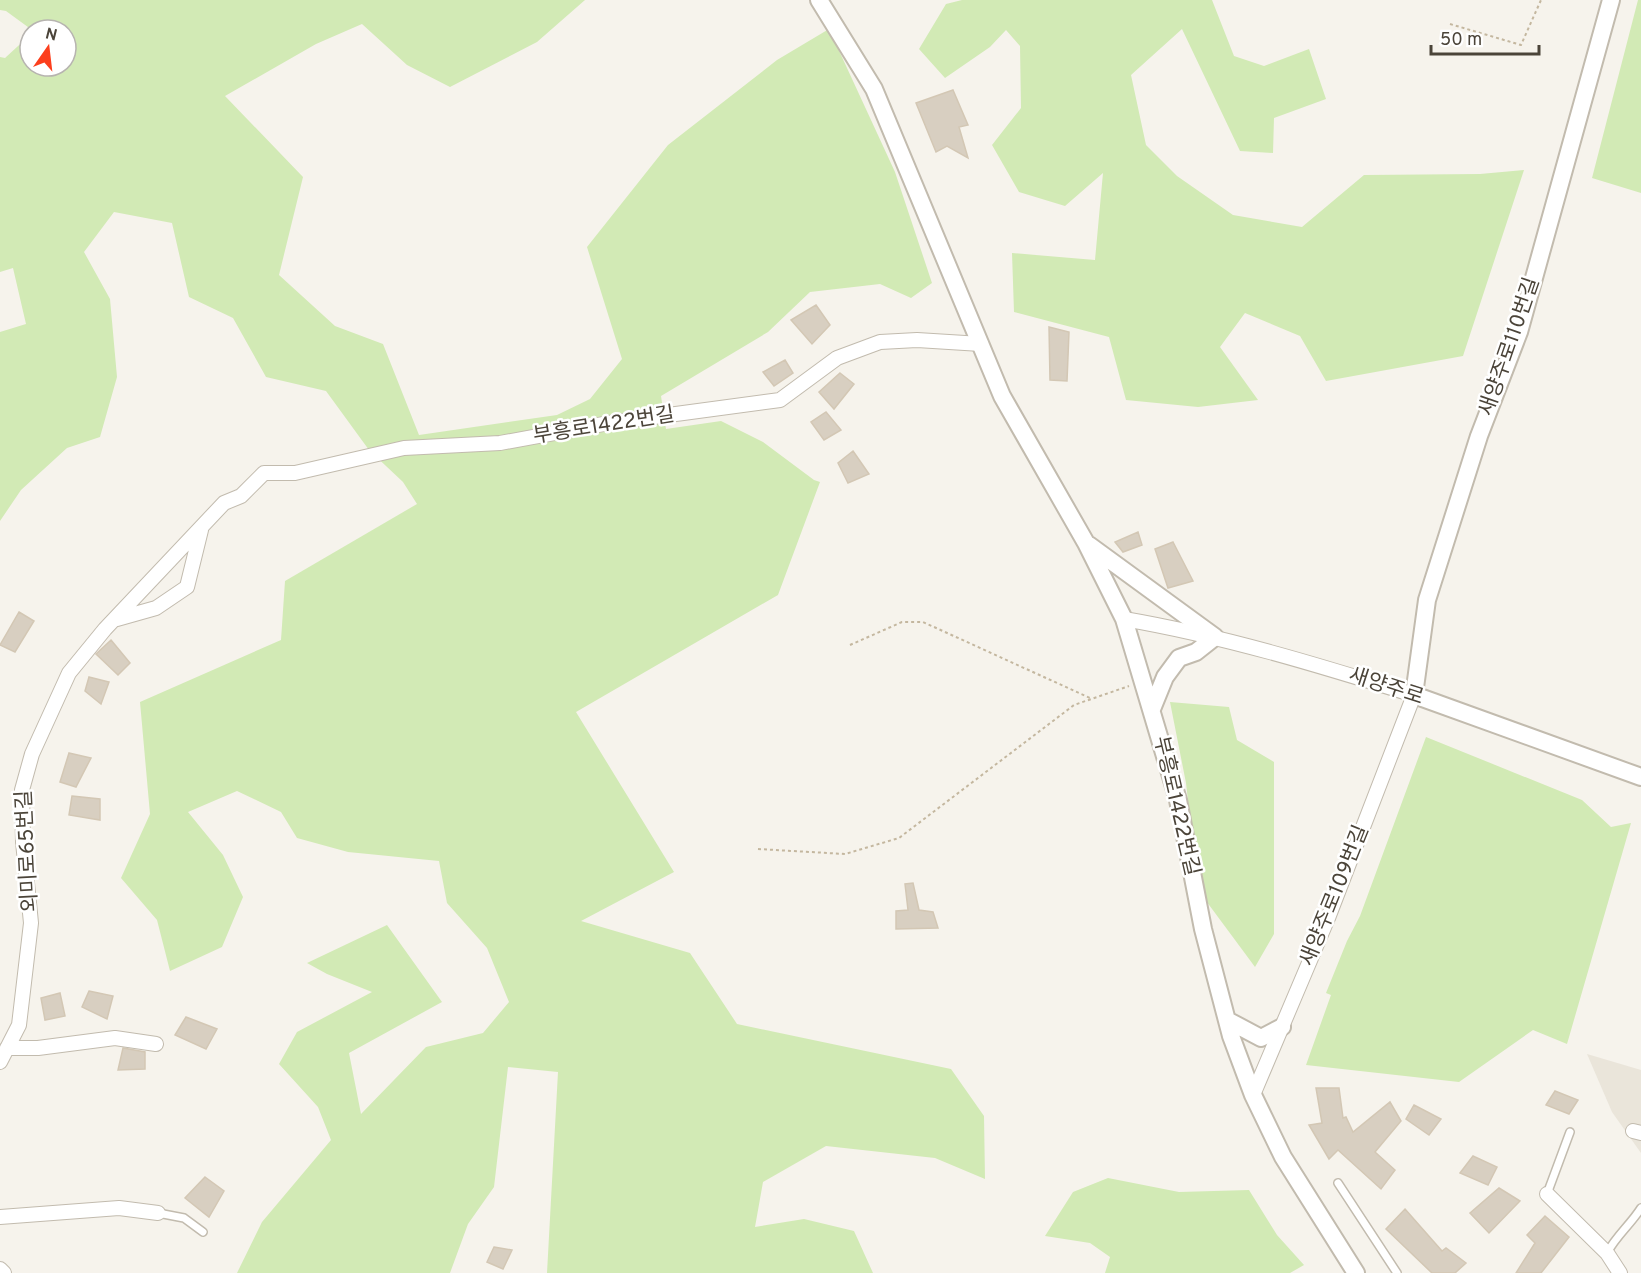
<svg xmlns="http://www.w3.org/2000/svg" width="1641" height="1273" viewBox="0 0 1641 1273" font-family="Overpass,'Noto Sans KR',sans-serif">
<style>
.residential{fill:#eae5da}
.green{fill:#d2eab5}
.building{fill:#d8cfc1;stroke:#d3c7b4;stroke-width:1.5}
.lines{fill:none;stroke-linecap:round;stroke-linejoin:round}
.service-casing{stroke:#c2bbae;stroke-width:10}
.minor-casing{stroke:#c2bbae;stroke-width:16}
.tertiary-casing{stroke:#c2bbae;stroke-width:20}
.path{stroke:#c4b79f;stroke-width:2;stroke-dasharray:3 3;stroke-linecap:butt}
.service{stroke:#fff;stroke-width:7}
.minor{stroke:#fff;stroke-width:14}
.tertiary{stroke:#fff;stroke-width:16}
.labels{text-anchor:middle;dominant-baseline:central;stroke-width:5;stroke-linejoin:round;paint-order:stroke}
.street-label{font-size:21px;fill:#4b4439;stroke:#fff}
</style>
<rect width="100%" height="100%" fill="#f6f3ec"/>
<path class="residential" d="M1587 1054 1641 1070V1153L1612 1112Z"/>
<path class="green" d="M0 0H585L537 42 450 87 407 65 362 24 316 44 225 96 303 177 279 275 335 326 383 344 419 435 557 415 590 399 622 359 587 247 668 145 777 60 829 29 895 172 932 283 911 298 880 284 810 292 768 332 661 396 666 429 721 421 763 442 814 480 820 482 778 595 576 712 674 872 581 921 690 953 737 1024 951 1069 984 1116 985 1179 935 1158 826 1146 763 1182 755 1227 804 1219 854 1231 873 1273H547L558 1072 508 1067 494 1187 468 1224 450 1273H237L262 1222 331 1140 318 1107 279 1064 297 1032 372 992 327 974 307 963 387 925 442 1002 349 1053 361 1114 426 1047 483 1033 509 1002 487 948 447 903 439 861 348 852 297 838 281 812 237 791 188 812 223 855 243 897 222 947 170 971 157 920 121 878 150 814 140 702 281 640 285 581 417 504 403 482 369 450 326 391 266 377 233 318 189 297 172 223 114 212 84 252 110 299 117 377 100 437 67 448 21 490 0 521V332L26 324 13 268 0 272V57L5 58 30 35V66H66V30H32L6 11 0 10Z
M962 0H1212L1234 56 1264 66 1309 49 1326 99 1274 118 1273 153 1240 151 1182 29 1131 75 1146 145 1177 176 1233 215 1302 227 1364 175 1480 174 1524 170 1463 356 1326 381 1300 336 1245 313 1220 347 1258 400 1198 407 1126 400 1109 337 1014 312 1012 253 1095 260 1103 173 1065 206 1019 192 992 145 1021 108 1020 46 1006 30 990 47 945 78 919 49 946 4Z
M1638 0H1641V193L1592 178Z
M1170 702 1229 707 1237 740 1274 762V934L1255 967 1198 890 1186 783Z
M1426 737 1582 800 1611 827 1631 823 1567 1044 1533 1030 1459 1082 1306 1065 1331 995 1326 993 1347 941 1360 916Z
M1108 1178 1179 1192 1249 1190 1277 1235 1304 1265 1290 1273H1105L1110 1257 1090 1243 1045 1236 1073 1192Z"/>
<path class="building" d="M953 90 968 125 959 127 968 158 947 146 936 152 916 103Z
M816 305 830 325 812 344 791 320Z
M1049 327 1069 332 1067 381 1050 380Z
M785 360 793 373 774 386 763 372Z
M840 373 854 384 834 409 819 392Z
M826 412 841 430 824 440 811 422Z
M853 451 869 474 848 483 838 463Z
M1138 532 1142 545 1123 552 1115 542Z
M1173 542 1193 581 1168 588 1155 549Z
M19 612 34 621 15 652 0 645Z
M111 640 130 663 118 675 96 654Z
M89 677 109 682 101 704 85 691Z
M69 753 91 758 76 787 60 782Z
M72 796 100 799V820L69 815Z
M913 883 919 910 933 912 938 928 896 929V911L908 910 905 884Z
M89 991 113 996 107 1019 82 1007Z
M60 993 65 1016 45 1020 41 998Z
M186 1017 217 1029 206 1049 175 1035Z
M123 1048 145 1052V1069L118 1070Z
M1316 1088H1339L1343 1118 1346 1117 1353 1132 1390 1102 1401 1121 1375 1152 1395 1170 1381 1189 1338 1150 1329 1159 1309 1125 1322 1123Z
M1555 1091 1578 1100 1569 1114 1546 1105Z
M1414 1105 1441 1119 1429 1135 1406 1119Z
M1473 1156 1497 1167 1488 1185 1460 1173Z
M205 1177 224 1191 209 1217 185 1198Z
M1499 1188 1520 1201 1489 1233 1470 1213Z
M1405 1209 1442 1251 1446 1248 1466 1263 1455 1273H1432L1386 1229Z
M1545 1216 1569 1237 1541 1273H1516L1535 1243 1527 1235Z
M494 1247 512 1250 503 1269 487 1262Z"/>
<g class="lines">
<defs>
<path id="service" d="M1338 1183 1397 1273
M1547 1194 1570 1132
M158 1213 184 1218 203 1232
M1607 1253C1616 1236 1631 1224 1641 1208"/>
<path id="minor" d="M117 619 156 608 187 587 201 530
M1124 619C1223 636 1318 665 1414 695L1328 918 1253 1095
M7 1048H38L115 1038 156 1044
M0 1062 19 1025 31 923 23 842 22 790 32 754 69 673 105 629 224 503 241 496 264 473H295L404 448 500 443 609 423 780 400 837 358 880 342 917 340 981 344
M1633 1131 1641 1133
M1547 1194 1607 1253 1620 1273
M0 1217 119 1208 158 1213
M0 1269 4 1273"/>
<path id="tertiary" d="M819 0 874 89 1002 396 1086 543 1124 619 1178 800 1203 929 1231 1036 1253 1095 1283 1157 1356 1273
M1611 0 1519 332 1479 436 1427 600 1414 695 1641 777
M1089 545 1215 637 1196 652 1179 658 1165 677 1152 709
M1227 1020 1261 1038 1282 1027"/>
</defs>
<use href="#service" class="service-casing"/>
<use href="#minor" class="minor-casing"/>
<use href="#tertiary" class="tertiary-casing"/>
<path class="path" d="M1450 24 1521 45 1541 0
M850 645 902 622H923L1090 698
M758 849 845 854 899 838 1074 705 1129 686"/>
<use href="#service" class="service"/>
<use href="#minor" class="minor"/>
<use href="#tertiary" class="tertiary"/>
</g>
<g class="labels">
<g class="street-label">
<text transform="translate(1510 347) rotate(-71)">새양주로110번길</text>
<text transform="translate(604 426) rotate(-9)">부흥로1422번길</text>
<text transform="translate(1386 687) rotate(18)">새양주로</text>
<text transform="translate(1176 806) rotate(77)">부흥로1422번길</text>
<text transform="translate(28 851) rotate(-93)">외미로65번길</text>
<text transform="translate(1335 896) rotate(-68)">새양주로109번길</text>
</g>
</g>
<g transform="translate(48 48) rotate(14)"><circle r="28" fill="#ffffff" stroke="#b7b4b0" stroke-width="1.5"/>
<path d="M0-4.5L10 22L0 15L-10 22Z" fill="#fc3f1d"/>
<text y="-9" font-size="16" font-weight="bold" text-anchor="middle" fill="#4b4439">N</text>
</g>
<path d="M1431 45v9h108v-9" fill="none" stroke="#4b4439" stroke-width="3"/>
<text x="1440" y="45" font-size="18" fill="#4b4439" stroke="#ffffff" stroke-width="4.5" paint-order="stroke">50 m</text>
</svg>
